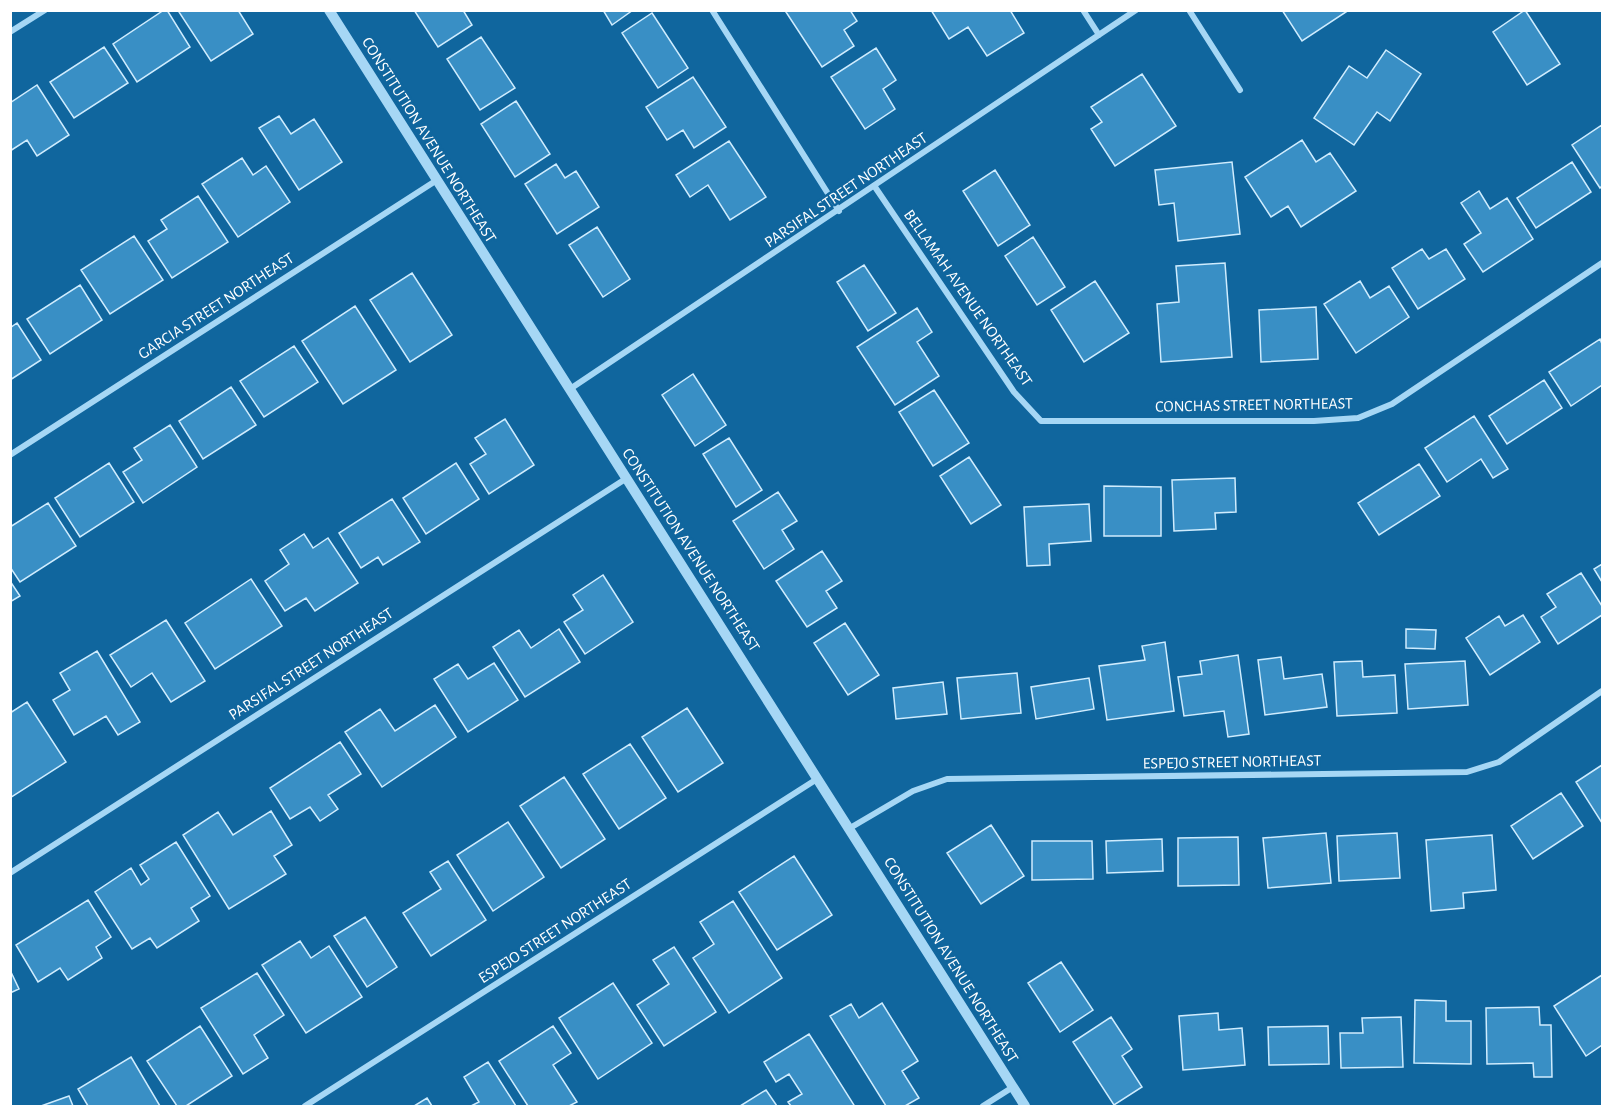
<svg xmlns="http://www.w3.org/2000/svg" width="1613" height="1117" viewBox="0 0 1613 1117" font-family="'Alegreya Sans',sans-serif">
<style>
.building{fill:#398fc5;stroke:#cfecfe;stroke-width:1.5}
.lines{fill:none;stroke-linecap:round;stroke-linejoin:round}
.minor{stroke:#a6d7f5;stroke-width:6}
.tertiary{stroke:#a6d7f5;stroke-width:10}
.labels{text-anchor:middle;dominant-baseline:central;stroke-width:5;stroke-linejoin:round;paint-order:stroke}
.street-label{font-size:16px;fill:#fff;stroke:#10669e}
</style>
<rect width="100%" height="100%" fill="#10669e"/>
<path class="building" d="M164 10H167L190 47 137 82 113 44Z
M182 10H238L253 34 211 61 179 12Z
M414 10H463L472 25 438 47Z
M603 10H633L612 25Z
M788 10H850L857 21 844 30 854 46 822 67 786 12Z
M931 10H1010L1024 33 987 56 968 27 949 39Z
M1282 10H1349L1302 41Z
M1525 10 1560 64 1527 85 1493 32Z
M652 13 688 68 658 88 622 33Z
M481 37 515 88 480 110 447 59Z
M104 47 128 83 74 118 50 82Z
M876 48 896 80 883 89 895 109 865 129 831 77Z
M1386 50 1421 74 1390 121 1377 112 1354 145 1314 118 1349 66 1367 78Z
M1142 74 1176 126 1115 166 1091 129 1102 122 1091 107Z
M693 77 726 127 694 148 683 130 667 140 646 107Z
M37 85 69 135 37 156 27 140 10 151V103Z
M516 101 550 154 515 177 481 124Z
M279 116 291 134 314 119 342 162 299 190 259 128Z
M1602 125V186L1600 188 1572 145Z
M1302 140 1316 162 1330 153 1356 191 1301 227 1288 206 1271 217 1245 177Z
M729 141 766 197 730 220 708 185 690 197 676 175Z
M242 158 253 175 266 166 290 202 238 237 202 184Z
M1232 162 1240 234 1178 241 1174 203 1159 205 1155 170Z
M1572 162 1591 192 1536 228 1517 198Z
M556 164 565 178 576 171 599 207 557 234 525 184Z
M995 170 1030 225 998 246 963 191Z
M1479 191 1490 209 1507 198 1533 239 1483 272 1464 244 1481 233 1461 203Z
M198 196 228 242 172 278 148 241 167 229 161 220Z
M597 227 630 279 603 297 569 245Z
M134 236 163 280 110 314 81 270Z
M1033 237 1065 287 1037 305 1005 256Z
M1422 249 1429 259 1446 249 1465 279 1418 309 1392 268Z
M1225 263 1232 357 1161 362 1157 304 1179 302 1176 266Z
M864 265 896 313 868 331 837 282Z
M412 273 452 335 410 362 370 300Z
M1095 281 1129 333 1084 362 1051 310Z
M1360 281 1370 298 1389 286 1409 317 1356 353 1324 304Z
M80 285 102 320 50 354 27 319Z
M355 306 396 370 343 404 302 341Z
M1316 307 1318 359 1261 362 1259 310Z
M917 308 932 332 917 342 939 376 895 405 857 347Z
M17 323 41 360 10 380V328Z
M1600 339 1602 344V385L1571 406 1549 372Z
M294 346 318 382 264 417 240 381Z
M693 374 726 425 695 446 662 395Z
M1544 380 1562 408 1507 444 1489 416Z
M231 387 256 425 203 459 179 421Z
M934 390 969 443 933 466 899 412Z
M1474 416 1508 469 1493 478 1481 459 1447 482 1425 448Z
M505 419 534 465 489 494 470 464 486 454 475 438Z
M170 425 197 467 143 503 123 472 142 460 134 448Z
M729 438 762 490 736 507 703 454Z
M969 457 1001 505 971 524 940 476Z
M109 463 134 502 80 537 55 498Z
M456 463 479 499 426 534 403 498Z
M1419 464 1440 496 1379 535 1358 503Z
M1235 478 1236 512 1215 513 1216 529 1174 531 1172 480Z
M1104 486 1161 487V536H1104Z
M778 492 797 521 782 530 794 549 764 569 733 521Z
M392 499 420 542 383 565 378 557 361 568 339 533Z
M48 503 76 546 20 582 10 567V527Z
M1089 504 1091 541 1049 544 1050 565 1027 566 1024 507Z
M304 534 313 548 328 538 358 583 315 611 306 598 285 611 265 581 289 564 280 550Z
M822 551 842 581 826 591 837 608 807 627 776 581Z
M1602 564V582L1594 569Z
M1581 573 1602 606V615L1558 644 1541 617 1556 607 1547 594Z
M603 575 633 622 585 654 564 622 583 610 573 595Z
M251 579 282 626 215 669 185 623Z
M10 581 20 596 10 602Z
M1523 615 1540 642 1490 675 1466 638 1499 616 1505 626Z
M166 620 205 681 171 702 152 673 131 687 110 655Z
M845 623 879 675 848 695 814 643Z
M559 629 580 662 525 697 493 647 519 630 531 648Z
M1406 629 1436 630 1435 649 1406 648Z
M1165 642 1174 711 1107 720 1099 666 1145 660 1142 646Z
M97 651 140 722 118 735 106 716 74 735 53 700 70 690 60 673Z
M1238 655 1249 734 1228 737 1224 711 1184 716 1178 677 1202 674 1200 661Z
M1281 657 1284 679 1322 674 1327 707 1265 715 1258 660Z
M1362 661 1363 677 1395 675 1397 713 1337 716 1334 662Z
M1465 661 1468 705 1408 709 1405 664Z
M494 663 518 700 468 732 434 679 458 664 468 679Z
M1017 673 1021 713 961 719 957 678Z
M1089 678 1094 709 1036 719 1031 687Z
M943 682 947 714 896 719 893 688Z
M27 702 66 762 10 798V713Z
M435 705 456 737 382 787 345 732 380 709 395 731Z
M687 708 723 763 678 792 642 737Z
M340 742 361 774 328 795 338 809 320 821 310 807 290 819 270 788Z
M630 744 666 798 619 829 583 774Z
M1602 765V823L1576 782Z
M564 777 605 839 561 868 520 806Z
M1561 793 1583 826 1533 859 1511 826Z
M271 811 292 845 274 856 286 874 229 909 183 835 218 812 233 835Z
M508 822 544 877 493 911 457 855Z
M991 825 1024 876 981 904 947 853Z
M1326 833 1331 883 1268 888 1263 838Z
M1397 833 1400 878 1339 881 1337 836Z
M1492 835 1496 890 1463 893 1464 908 1431 911 1426 840Z
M1238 837 1239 885 1178 886V838Z
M1162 839 1163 871 1107 873 1106 841Z
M1032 841H1092L1093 879 1032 880Z
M176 842 210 896 191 908 199 921 157 948 150 938 132 949 95 892 131 868 141 885 149 879 140 865Z
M794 856 832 915 777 950 739 892Z
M448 861 486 920 431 956 403 913 441 889 430 872Z
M88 900 111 937 96 947 102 958 68 980 60 968 38 982 16 945Z
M733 901 782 978 729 1013 693 958 714 944 700 922Z
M365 917 397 967 367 987 334 936Z
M300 941 311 958 329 946 362 997 306 1033 262 965Z
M674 947 716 1012 664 1046 637 1005 669 984 653 960Z
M1061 962 1093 1010 1060 1032 1028 983Z
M10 970 19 989 10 993Z
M257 973 284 1015 254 1035 268 1058 243 1074 201 1008Z
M1602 975V1045L1586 1056 1554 1006Z
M613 983 652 1043 598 1079 559 1018Z
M1415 1000 1446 1001V1021H1471V1064L1414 1063Z
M882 1003 918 1061 902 1071 919 1098 905 1106H886L830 1016 851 1004 859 1018Z
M1539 1007 1540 1025H1551L1552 1077H1534L1533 1063 1487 1064 1486 1008Z
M1218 1013 1219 1030 1242 1028 1245 1065 1183 1070 1179 1016Z
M1111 1017 1132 1049 1122 1056 1142 1087 1114 1105 1073 1042Z
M1401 1017 1403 1067 1341 1068 1340 1033H1363L1362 1018Z
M200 1026 232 1076 186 1106H177L147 1061Z
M553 1026 571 1053 553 1065 577 1102 569 1106H528L499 1061Z
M1328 1026 1329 1064 1269 1065 1268 1027Z
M809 1034 854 1105 851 1106H791L788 1102 802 1094 789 1074 776 1082 764 1062Z
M131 1057 160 1106H88L78 1089Z
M488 1062 516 1106H471L479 1102 464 1077Z
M766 1090 777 1106H740Z
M69 1096 73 1106H41Z
M427 1098 432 1106H414Z"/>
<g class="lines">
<path class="minor" d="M712 10 839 211
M1083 10 1099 35
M1189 10 1240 90
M10 32 45 10
M875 187 1014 392 1041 421H1314L1358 418 1392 404 1602 263
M570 389 1136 10
M10 455 437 180
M850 828 913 791 947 779 1467 772 1499 762 1602 691
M10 873 627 478
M305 1106 817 779
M983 1106 1013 1087"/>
<path class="tertiary" d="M329 10 1025 1106"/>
</g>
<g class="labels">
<g class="street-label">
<text transform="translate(429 140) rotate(58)">CONSTITUTION AVENUE NORTHEAST</text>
<text transform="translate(846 190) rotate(-34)">PARSIFAL STREET NORTHEAST</text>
<text transform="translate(968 298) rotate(55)">BELLAMAH AVENUE NORTHEAST</text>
<text transform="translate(216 306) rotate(-33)">GARCIA STREET NORTHEAST</text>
<text transform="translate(1254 405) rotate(-1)">CONCHAS STREET NORTHEAST</text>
<text transform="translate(691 550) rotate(57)">CONSTITUTION AVENUE NORTHEAST</text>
<text transform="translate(311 664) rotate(-33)">PARSIFAL STREET NORTHEAST</text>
<text transform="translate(1232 762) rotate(-1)">ESPEJO STREET NORTHEAST</text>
<text transform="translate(555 931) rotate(-33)">ESPEJO STREET NORTHEAST</text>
<text transform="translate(951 960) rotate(58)">CONSTITUTION AVENUE NORTHEAST</text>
</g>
</g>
<rect width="1613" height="1117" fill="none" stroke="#ffffff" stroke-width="24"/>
</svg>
